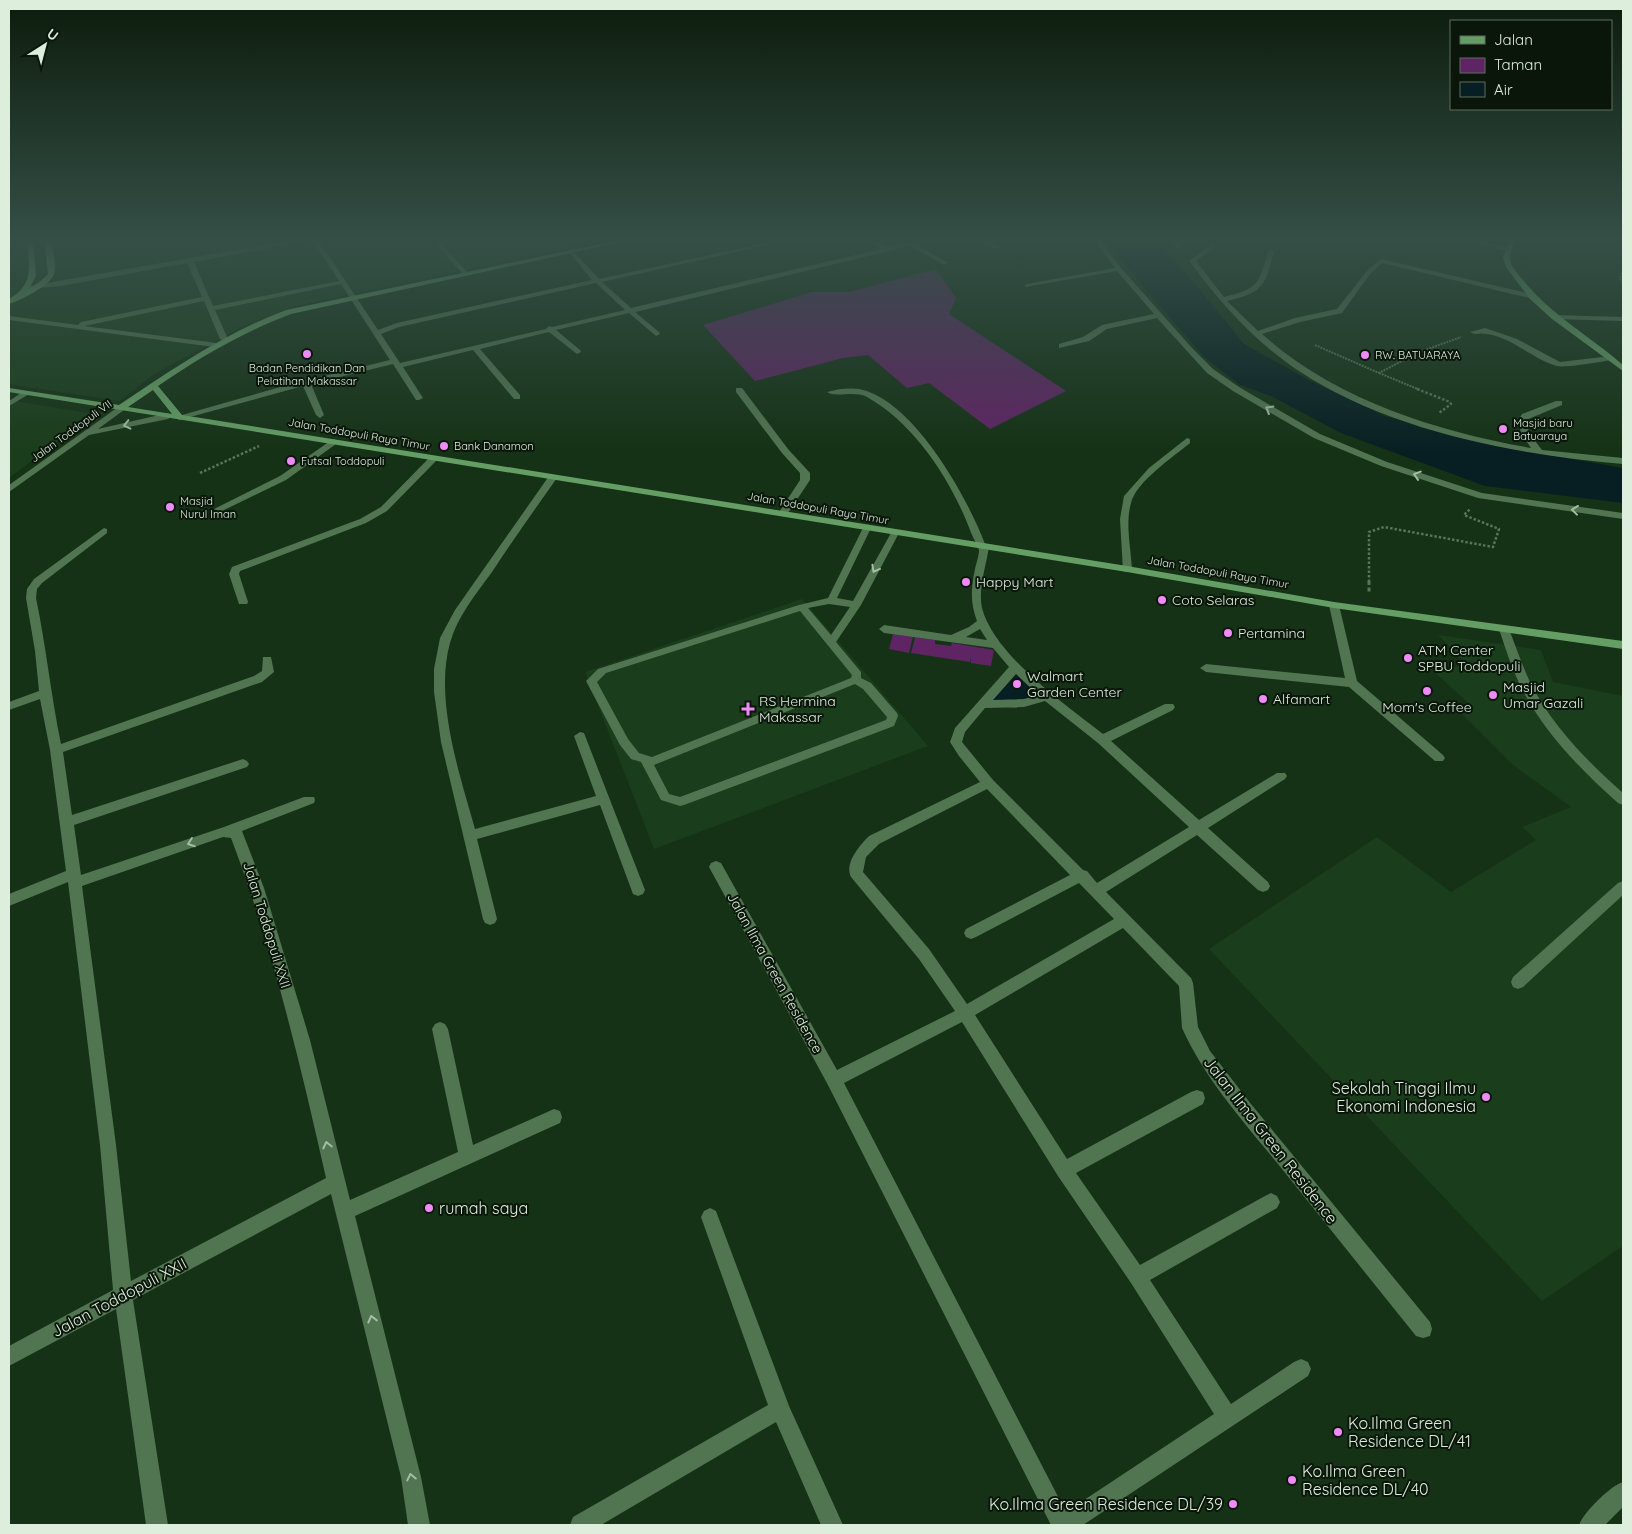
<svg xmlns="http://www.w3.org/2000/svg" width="1632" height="1534" viewBox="0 0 1632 1534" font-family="Quicksand,sans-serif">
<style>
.built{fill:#1a3d1b}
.green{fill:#5f2464}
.water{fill:#071f22}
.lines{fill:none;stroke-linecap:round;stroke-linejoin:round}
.path-far2{stroke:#5a735b;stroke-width:2;stroke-dasharray:2 1;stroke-linecap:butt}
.path-far1{stroke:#5a735b;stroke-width:2.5;stroke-dasharray:2.5 2;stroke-linecap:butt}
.path{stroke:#5a735b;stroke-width:3;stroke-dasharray:4 2.5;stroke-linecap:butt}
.lane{fill:#517451;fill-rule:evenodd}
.street{fill:#517451;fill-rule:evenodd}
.secondary{fill:#659e65;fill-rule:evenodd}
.oneway{stroke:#a5bda4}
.poi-dot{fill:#ef8bf7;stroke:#0a160a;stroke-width:2}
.labels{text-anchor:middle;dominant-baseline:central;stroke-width:4;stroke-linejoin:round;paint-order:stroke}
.far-poi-label{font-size:11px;fill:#ddeedc;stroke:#0a160a;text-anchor:start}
.far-street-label{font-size:11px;fill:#ddeedc;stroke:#0a160a}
.poi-label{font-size:14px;fill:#ddeedc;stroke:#0a160a;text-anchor:start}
.street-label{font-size:14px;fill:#ddeedc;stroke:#0a160a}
.near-poi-label{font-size:16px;fill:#ddeedc;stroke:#0a160a;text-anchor:start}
.near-street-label{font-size:16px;fill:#ddeedc;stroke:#0a160a}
</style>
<rect width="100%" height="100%" fill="#153216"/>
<path class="built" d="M9 238H612L291 307 243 326 154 374 120 401 9 384Z
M9 400 94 414 9 478V433L11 431 9 430Z
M802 599 928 746 654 849 585 672Z
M1438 635 1541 650 1553 682 1623 696V1246L1542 1301 1209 949 1377 837 1451 892 1536 840 1522 827 1571 807 1513 765 1462 714 1474 708 1434 672 1466 664Z"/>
<path class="green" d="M936 269 956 298 949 314 1066 391 990 429 929 383 907 388 868 355 843 358 755 381 703 325 812 292H849Z
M893 634 913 637 909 653 889 649Z
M915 637 935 640V644L951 646 952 643 994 650 991 666 971 663V657L970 662 911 653Z"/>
<path class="water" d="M1102 238H1154L1196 285 1244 344 1309 380 1385 416 1488 444 1623 468V503L1485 486 1341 433 1271 396 1240 385 1204 357Z
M1016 673 1040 695 1024 700 992 701Z"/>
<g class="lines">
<path class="path-far2" d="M1623 270 1620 278 1623 284
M1315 345 1379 373 1417 353 1461 337
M1379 373 1420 390"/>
<path class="path-far1" d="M1417 389 1450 402 1451 404 1439 413
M200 473 259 446
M1369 582V532L1384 527 1493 547 1499 529 1464 515 1470 509"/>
<path class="path" d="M1369 581V594"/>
<path class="lane" d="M867 525 871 528 837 598 853 601 891 533 895 530 899 533 861 605 836 642 861 672V678L871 683 897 713 898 716 894 726 684 805 680 806 661 800 641 762 631 759 620 745 586 681 598 669 799 605 828 598 863 528ZM829 604 850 607 831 635 808 608ZM800 611 852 675 851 678 652 757 639 753 628 739 597 682 606 673ZM855 684 863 689 887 717 886 720 680 797 669 794 654 765Z"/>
<path class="street" d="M304 238H317L378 330 397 323 592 280 568 251 571 249 599 279 788 238H799L602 282 631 308 881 249 864 238H871L888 247 928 238H938L916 244 948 263 943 264 910 246 635 312 659 332 660 334 656 336 629 313 556 330 580 350 581 352 577 354 549 332 480 349 520 395V399H514L473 350 403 367 423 398 419 400H416L393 364 311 384 324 415 320 418 316 415 303 386 179 420 175 417 291 384 390 360 341 284 215 310 228 339 224 341 220 339 204 301 84 326 217 343 218 345 214 347 9 320V316L78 325 81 322 202 297 187 263 61 286 27 289 24 287ZM312 240 339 281 213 306 194 262ZM596 283 625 310 552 327 549 326 546 329 400 363 381 334 399 327Z
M430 238H436L467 272V274H463Z
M973 238H981L1001 248 996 249Z
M1093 238H1099L1121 268 1192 348 1213 369 1239 387 1320 434 1387 462 1482 493 1623 513V519L1478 498 1381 466 1314 438 1233 391 1207 373 1157 318 1107 329 1089 341 1059 348V344L1083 337 1102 325 1154 314 1117 271 1025 287V285L1027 284 1115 268Z
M1168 238H1174L1182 247 1181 248H1177Z
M1458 238H1468L1511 249 1508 251Z
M1214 243 1217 245 1216 246 1196 261 1224 297C1258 289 1259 284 1268 251L1271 249 1274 251C1265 287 1263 292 1227 301L1258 331 1295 318 1337 309 1366 272 1381 259 1536 295V299H1533L1382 263 1370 274 1342 313 1300 322 1262 334C1336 400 1436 431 1531 448L1521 433 1518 420 1522 414 1556 401H1562V405L1526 420 1529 433 1542 450 1623 458V464C1517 455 1389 431 1299 371 1255 342 1221 304 1190 262V260Z
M1552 315 1623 317V321L1555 319H1552Z
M1485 328 1517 339 1560 362 1611 356 1615 358 1611 360C1600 362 1566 368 1557 366 1529 358 1504 329 1474 334L1470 332Z
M736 388H742L788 449 810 473V480L786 516H780L778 514 800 480V473L782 453 736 392Z
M840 389C850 388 859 388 867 391 918 409 967 497 985 544L989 547C986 566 978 589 982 608 994 655 1066 705 1103 734L1165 704H1173L1175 707 1173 710 1111 741 1199 820 1277 773H1285L1287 776 1285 779 1208 828 1268 882 1270 886 1268 890 1263 892 1258 890 1197 835 1106 892 1191 978 1193 983 1198 1027 1210 1051 1251 1104 1430 1322 1432 1329 1430 1336 1423 1338 1416 1336C1370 1279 1324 1221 1278 1164 1243 1121 1205 1079 1182 1028L1179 986 1123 928 975 1015 1067 1159 1191 1092 1197 1090 1203 1092 1205 1098 1203 1104 1076 1173 1140 1265 1265 1196 1271 1193 1277 1196 1280 1202 1277 1208 1150 1280 1231 1404 1294 1362 1301 1359 1308 1362 1311 1369 1308 1376 1083 1525H1051L828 1085 709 867 711 863 716 861 721 863 837 1070 955 1011 919 959 851 877C844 863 860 845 869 836L980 782 959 756 950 742 955 728 1009 667 993 648 884 633 879 629 884 625 951 635 969 627 977 621C970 603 971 588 975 569 976 564 979 556 979 550 978 546 972 536 970 530 951 480 915 424 867 397 855 390 835 398 827 392ZM980 629 987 640 966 637ZM1016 674 1038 695 1024 699 993 700ZM1045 701 1098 743 1189 827 1097 883 1087 871 1083 870 993 780 962 742 965 732 985 708 1024 707ZM987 789 1070 875 966 929 964 933 966 937 971 939 976 937 1079 883 1114 919 967 1004 929 949 863 872 866 857 879 844ZM962 1022 1058 1176 1131 1283 1214 1414 1066 1512 844 1083Z
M24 391 31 393 9 406V401Z
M121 405 125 408 124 410 98 429 168 413 172 416 168 419 89 435 9 492V485Z
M1187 438 1190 439V443C1173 457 1136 482 1131 503 1125 524 1131 548 1132 569L1127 572 1123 571 1120 519 1124 496 1149 468Z
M333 439 336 440V444L286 480 222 511 219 512 214 509 280 476Z
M433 456 436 457V461L387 511 366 523 240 571 239 574 248 602 247 604H239L229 574 232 567 360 519 381 507 430 457Z
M552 475 557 478C535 509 513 540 492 572 476 594 457 617 450 643 434 700 460 775 475 829L596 796 574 736 580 732 584 733 645 890 643 894 638 896 633 894 600 805 477 839 497 919 495 923 490 925 485 923 483 919 441 742 434 692V669L440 638 455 610 549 476Z
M104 528 107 529V533L42 583 37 589 36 598C46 646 51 695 61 744L254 676 262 671 263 657H271L274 672 262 682 63 752 72 815 243 759 247 761 249 764 247 767 74 825 81 875 224 827 304 797H314L315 800 314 803 242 831 264 888 310 1040 350 1200 458 1152 432 1029 435 1024 440 1022 445 1024 448 1029 473 1145 554 1109 560 1111 562 1117 560 1123 355 1216 421 1477 430 1525H408L401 1477 331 1194 133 1300 168 1525H146L116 1309 9 1366V1346L113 1290 100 1145 68 882 9 906V894L66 871 50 750 40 699 9 710V702L39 691 35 651 26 598 27 589 34 579ZM223 837 231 838C273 948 300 1063 326 1178L131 1281 116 1145 82 886Z
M1334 602 1339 605 1357 681 1443 755 1445 758 1443 761H1435L1349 687 1206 672 1200 668 1206 664 1345 678 1329 605Z
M1504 625 1509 629C1516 647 1522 665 1530 682 1552 726 1587 761 1623 793V805L1618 803C1579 768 1542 731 1519 683 1511 666 1505 647 1499 629Z
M1623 881V895L1523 987 1518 989 1513 987 1511 982 1513 977 1618 883Z
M710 1208 716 1211 789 1406 843 1525H821L776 1422 601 1525H570L573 1517 768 1405 701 1217 704 1211Z
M1623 1482V1507L1605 1525H1579C1584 1512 1610 1486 1623 1482Z"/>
<path class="secondary" d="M27 238H33L36 276 29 289 42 280 48 274 44 238H50C52 249 57 263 54 274 51 285 20 301 9 304V299C35 285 29 264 27 238Z
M629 238H640L291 314C243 332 200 357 158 386L182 415 1127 566 1334 602 1623 641V649L1334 608 1127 572 9 392V388L119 405C173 369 225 333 286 310ZM153 390 172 414 128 407Z
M1510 238H1516C1514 244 1509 254 1510 260 1512 268 1518 274 1523 280 1551 315 1590 336 1623 365V371L1552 319 1530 299 1506 267 1503 258Z"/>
</g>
<defs><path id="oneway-chevron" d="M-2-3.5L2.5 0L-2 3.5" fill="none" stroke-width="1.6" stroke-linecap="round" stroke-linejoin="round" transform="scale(1.25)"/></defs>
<g class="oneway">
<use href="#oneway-chevron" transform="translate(1269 409) rotate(-149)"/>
<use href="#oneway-chevron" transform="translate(127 425) rotate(167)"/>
<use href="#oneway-chevron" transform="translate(1417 475) rotate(-162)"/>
<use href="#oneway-chevron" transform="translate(1575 510) rotate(-173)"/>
<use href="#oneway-chevron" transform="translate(875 569) rotate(119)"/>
<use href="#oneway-chevron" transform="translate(191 843) rotate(161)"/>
<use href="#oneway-chevron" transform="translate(327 1145) rotate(-103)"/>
<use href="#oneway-chevron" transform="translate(372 1319) rotate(-104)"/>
<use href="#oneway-chevron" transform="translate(411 1477) rotate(-102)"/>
</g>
<linearGradient id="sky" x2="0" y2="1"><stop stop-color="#0c1c0c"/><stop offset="0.53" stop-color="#354f47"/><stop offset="1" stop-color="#354f47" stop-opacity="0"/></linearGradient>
<rect width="1632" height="453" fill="url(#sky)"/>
<g class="poi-dot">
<circle cx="307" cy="354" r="5"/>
<circle cx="1365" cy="355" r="5"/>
<circle cx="1503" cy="429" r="5"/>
<circle cx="444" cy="446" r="5"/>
<circle cx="291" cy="461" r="5"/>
<circle cx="170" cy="507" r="5"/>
<circle cx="966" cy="582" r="5"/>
<circle cx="1162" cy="600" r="5"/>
<circle cx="1228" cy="633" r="5"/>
<circle cx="1408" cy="658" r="5"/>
<circle cx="1017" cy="684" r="5"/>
<circle cx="1427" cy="691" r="5"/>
<circle cx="1493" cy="695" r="5"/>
<circle cx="1263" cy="699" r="5"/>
<path d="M745.5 701.5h5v5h5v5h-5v5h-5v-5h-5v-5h5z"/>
<circle cx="1486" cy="1097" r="5"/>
<circle cx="429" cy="1208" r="5"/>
<circle cx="1338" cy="1432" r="5"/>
<circle cx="1292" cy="1480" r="5"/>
<circle cx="1233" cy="1504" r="5"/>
</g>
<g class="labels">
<g class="far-poi-label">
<text x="1375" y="355">RW. BATUARAYA</text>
<text x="307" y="368" text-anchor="middle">Badan Pendidikan Dan<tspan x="307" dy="13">Pelatihan Makassar</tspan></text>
<text x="1513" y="423">Masjid baru<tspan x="1513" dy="13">Batuaraya</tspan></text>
<text x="454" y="446">Bank Danamon</text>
<text x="301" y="461">Futsal Toddopuli</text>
<text x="180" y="501">Masjid<tspan x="180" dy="13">Nurul Iman</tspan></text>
</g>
<g class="far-street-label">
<text transform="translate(71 431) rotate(-36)">Jalan Toddopuli VII</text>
<text transform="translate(359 434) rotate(10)">Jalan Toddopuli Raya Timur</text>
<text transform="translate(818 508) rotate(10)">Jalan Toddopuli Raya Timur</text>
<text transform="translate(1218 572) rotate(10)">Jalan Toddopuli Raya Timur</text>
</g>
<g class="poi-label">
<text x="976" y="582">Happy Mart</text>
<text x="1172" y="600">Coto Selaras</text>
<text x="1238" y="633">Pertamina</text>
<text x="1418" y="650">ATM Center<tspan x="1418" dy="16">SPBU Toddopuli</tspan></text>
<text x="1027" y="676">Walmart<tspan x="1027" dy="16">Garden Center</tspan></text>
<text x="1503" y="687">Masjid<tspan x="1503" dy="16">Umar Gazali</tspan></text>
<text x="1273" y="699">Alfamart</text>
<text x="759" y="701">RS Hermina<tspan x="759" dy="16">Makassar</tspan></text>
<text x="1427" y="707" text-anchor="middle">Mom's Coffee</text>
</g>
<g class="street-label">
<text transform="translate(267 925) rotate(73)">Jalan Toddopuli XXII</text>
<text transform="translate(775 973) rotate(61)">Jalan Ilma Green Residence</text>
</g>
<g class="near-poi-label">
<text x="1476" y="1088" text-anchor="end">Sekolah Tinggi Ilmu<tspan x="1476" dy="18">Ekonomi Indonesia</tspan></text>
<text x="439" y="1208">rumah saya</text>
<text x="1348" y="1423">Ko.Ilma Green<tspan x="1348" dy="18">Residence DL/41</tspan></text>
<text x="1302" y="1471">Ko.Ilma Green<tspan x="1302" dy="18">Residence DL/40</tspan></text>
<text x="1223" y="1504" text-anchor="end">Ko.Ilma Green Residence DL/39</text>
</g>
<g class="near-street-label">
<text transform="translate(1271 1140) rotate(52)">Jalan Ilma Green Residence</text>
<text transform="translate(119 1297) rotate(-28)">Jalan Toddopuli XXII</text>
</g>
</g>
<rect width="1632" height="1534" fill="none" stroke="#ddeedc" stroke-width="20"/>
<rect x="1450" y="20" width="162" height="90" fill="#0a160a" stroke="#5e6c5e"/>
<rect x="1460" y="36" width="25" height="8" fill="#659e65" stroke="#5e6c5e"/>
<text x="1494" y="45" font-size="15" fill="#ddeedc">Jalan</text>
<rect x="1460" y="58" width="25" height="15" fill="#5f2464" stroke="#5e6c5e"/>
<text x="1494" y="70" font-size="15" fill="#ddeedc">Taman</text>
<rect x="1460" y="82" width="25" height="15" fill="#071f22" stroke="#5e6c5e"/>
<text x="1494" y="95" font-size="15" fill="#ddeedc">Air</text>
<g transform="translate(45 45) rotate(36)" stroke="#0a160a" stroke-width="4" paint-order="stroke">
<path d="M0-4L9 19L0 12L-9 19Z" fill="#ddeedc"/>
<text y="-8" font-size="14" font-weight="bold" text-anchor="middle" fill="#ddeedc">U</text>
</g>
</svg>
